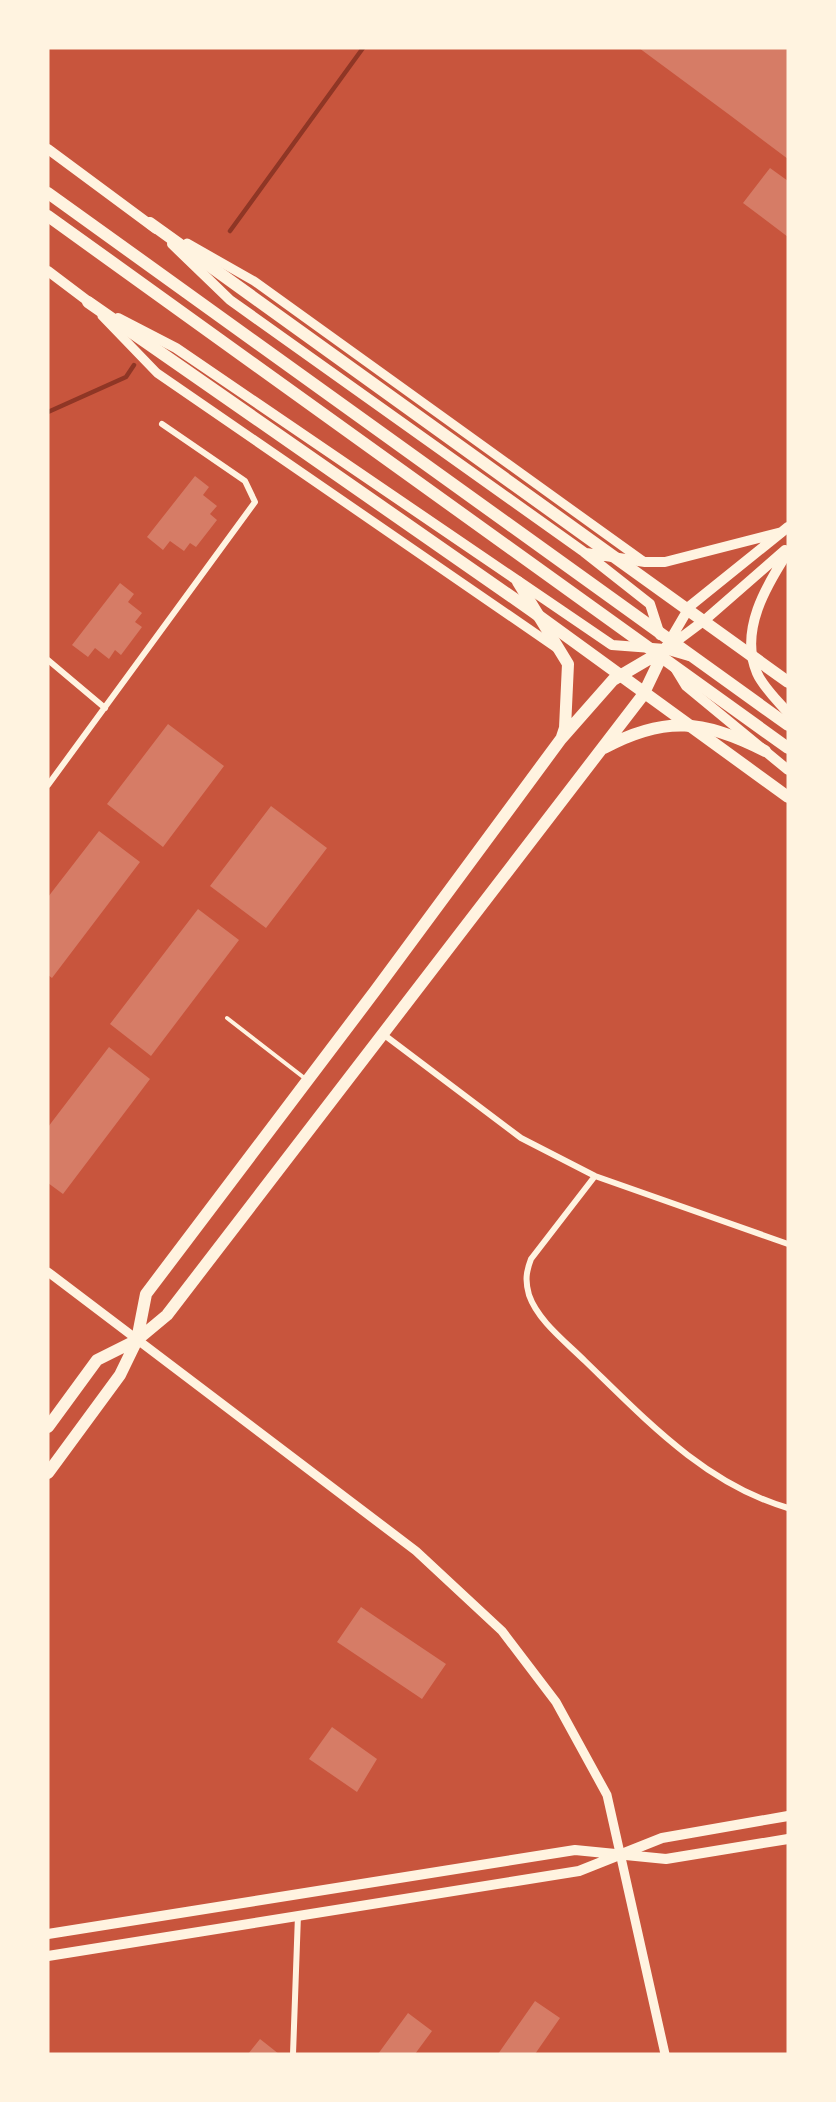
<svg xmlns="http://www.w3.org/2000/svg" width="836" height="2102" viewBox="0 0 836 2102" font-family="'Nunito Sans',sans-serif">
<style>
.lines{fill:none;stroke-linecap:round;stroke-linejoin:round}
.stream{stroke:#8f3625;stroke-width:4.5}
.building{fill:#d67c66}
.service{stroke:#fff3e0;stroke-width:4}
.minor{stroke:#fff3e0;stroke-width:6}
.tertiary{stroke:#fff3e0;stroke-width:9}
.secondary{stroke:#fff3e0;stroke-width:10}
.primary{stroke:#fff3e0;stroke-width:12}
.trunk{stroke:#fff3e0;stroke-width:12}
</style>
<rect width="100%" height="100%" fill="#c8553d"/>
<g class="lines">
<path class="stream" d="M230 231 363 48
M48 412 126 377 134 365"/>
</g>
<path class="building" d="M639 48H788V159L731 116Z
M770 168 788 181V237L743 203Z
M195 476 209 487 203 495 217 506 210 514 217 520 196 547 190 543 184 551 170 541 163 550 147 537Z
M120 583 134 594 128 602 142 613 135 622 142 627 121 655 115 650 109 659 95 648 88 657 72 645Z
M168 724 224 766 163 847 107 804Z
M271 806 327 848 266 928 210 886Z
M99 831 140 862 52 978 48 975V897Z
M198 909 239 940 151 1056 110 1024Z
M109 1047 150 1079 63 1194 48 1183V1127Z
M361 1607 446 1664 422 1699 337 1642Z
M332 1727 377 1759 357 1792 309 1759Z
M535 2001 560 2018 535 2054H498Z
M408 2013 432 2031 415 2054H378Z
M260 2039 279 2054H248Z"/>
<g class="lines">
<path class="service" d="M227 1018 307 1080"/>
<path class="minor" d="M48 660 105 708
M48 785 255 502 245 481 162 424
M383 1034 521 1138 595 1176 788 1244
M595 1176 531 1259C526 1272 525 1281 529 1295 538 1321 566 1342 585 1361 645 1419 705 1484 788 1508
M293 2054 298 1915"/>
<path class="tertiary" d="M187 243 254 281 643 561
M102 316 157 373 558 649
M48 1272 416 1551 502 1631 556 1702 607 1795 665 2054"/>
<path class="secondary" d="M48 149 156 229
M172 244 230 300 584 552 650 604 660 635
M48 271 93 305
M118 318 176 348 612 645 665 649 689 656
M788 552C766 586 739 631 757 673 763 687 778 701 788 713
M586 553 645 562H665L782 532
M670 646 706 619 785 550
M666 647 690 606 788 527
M675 668 686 686 788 770
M48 1934 575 1850 666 1859 788 1839
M48 1956 579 1871 662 1838 788 1816"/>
<path class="primary" d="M518 582 568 664 565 728 562 737
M604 748C665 715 705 720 765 751
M48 1427 97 1360 137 1340 146 1294 375 991 561 739 613 680 664 650
M48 1473 120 1375 137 1340 167 1315 643 695 665 649"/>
<path class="trunk" d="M48 193 788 725
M48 216 788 748
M150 223 788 682
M88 302 532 611 788 797"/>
</g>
<rect width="836" height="2102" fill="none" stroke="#fff3e0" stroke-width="99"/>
</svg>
